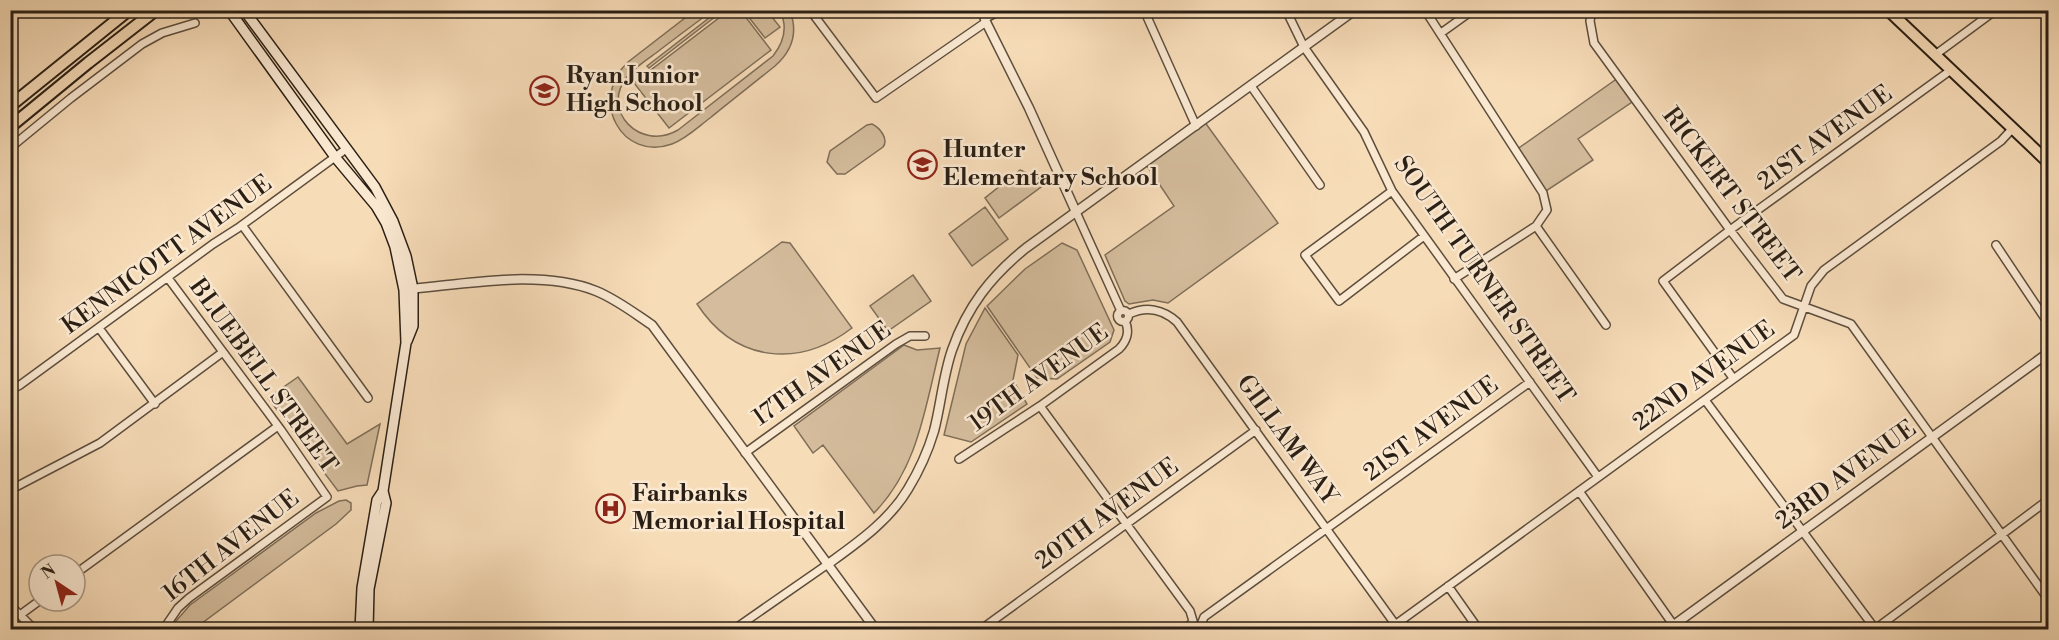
<svg xmlns="http://www.w3.org/2000/svg" width="2059" height="640" viewBox="0 0 2059 640" font-family="'Libre Bodoni',serif">
<style>
.green{fill:#d4bc9c;stroke:#7f6e58;stroke-width:1.5}
.lines{fill:none;stroke-linecap:round;stroke-linejoin:round}
.minor-casing{stroke:#5d4e3d;stroke-width:10}
.tertiary-casing{stroke:#5d4e3d;stroke-width:11}
.secondary-casing{stroke:#2a1f14;stroke-width:12}
.primary-casing{stroke:#2a1f14;stroke-width:14}
.minor{stroke:#fae8d1;stroke-width:7}
.tertiary{stroke:#fae8d1;stroke-width:8}
.secondary{stroke:#fae8d1;stroke-width:9}
.primary{stroke:#f7dcb8;stroke-width:10}
.labels{text-anchor:middle;dominant-baseline:central;stroke-width:5;stroke-linejoin:round;paint-order:stroke}
.poi-label{font-size:24px;font-weight:bold;fill:#2a1f14;stroke:#fae8d1;text-anchor:start}
.street-label{font-size:24px;fill:#2a1f14;stroke:#fae8d1}
</style>
<rect width="100%" height="100%" fill="#f7dcb8"/>
<filter id="stains"><feTurbulence type="fractalNoise" baseFrequency=".00333" numOctaves="4"/><feColorMatrix values="0 0 0 0 .2 0 0 0 0 .09 0 0 0 0 .02 0 0 0 .5 -.17"/></filter>
<radialGradient id="worn" r=".72"><stop offset=".6" stop-color="#630" stop-opacity="0"/><stop offset="1" stop-color="#630" stop-opacity=".3"/></radialGradient>
<path class="green" d="M694 11H712C693 25 674 39 656 53 646 60 635 67 627 77 600 110 640 152 678 130L773 56C784 42 788 27 780 11H790C798 32 792 51 775 66 754 83 732 100 710 118 698 127 686 139 672 144 622 162 588 100 628 62Z
M718 11 720 13 649 68 647 66Z
M728 11H741L771 50 669 128 634 83Z
M744 11H767L780 27 765 38Z
M1618 78 1635 100 1578 139 1593 160 1543 193 1516 150Z
M1204 121 1278 223 1168 303 1153 300 1129 304 1125 301 1105 255 1174 206 1145 163Z
M872 124C880 128 889 139 883 147L845 174H837L827 162 830 151 867 125Z
M1020 170 1048 182 999 218 985 198Z
M985 207 1008 239 972 266 949 234Z
M782 242 790 243 852 328C798 369 735 362 697 304Z
M1062 243 1077 250 1114 330 1110 342 1057 379 1037 378 987 306 1025 269Z
M913 275 931 301 888 331 870 306Z
M985 308 1018 355 1013 380 1027 404 971 442 944 435 966 344Z
M904 345 917 350 940 348C925 408 918 468 874 513L823 445 813 453 794 426Z
M298 377 347 444 380 424 367 485 357 486 338 491 268 398Z
M346 500 351 503V510L336 524 194 629H169L190 605 316 513 339 501Z"/>
<g class="lines">
<defs>
<path id="minor" d="M810 10 876 98 986 22
M1144 10 1196 126
M1286 10 1304 47 1364 132 1392 191 1598 477
M1425 10 1543 193 1547 210 1536 226 1454 279
M1592 10 1590 21 1594 43 1730 230 1783 299 1851 324 2048 599
M986 18 1001 10
M1441 33 1473 10
M1935 55 1996 10
M1251 86 1320 185
M10 148 71 98 142 44 162 33 195 23
M1392 191 1305 255 1339 301 1424 236
M1076 212 1121 311
M242 225 368 398
M1536 226 1606 325
M1996 245 2048 323
M1117.5 316a5.5 5.5 0 1 1 11 0a5.5 5.5 0 1 1-11 0Z
M1129 314C1146 306 1163 309 1177 322L1395 624
M99 328 155 404
M1733 378 1663 281 1730 230 1951 70
M10 390 20 385 213 244 238 228 346 149
M1705 400 1876 630
M1040 406 1190 611 1193 621 1186 630
M745 453 896 344 910 336H925
M959 459 1040 406 1119 349C1127 341 1130 331 1125 321
M10 490 100 443 223 352
M1579 491 1677 630
M75 574 278 426
M1448 586 1479 630
M10 605 35 630
M20 615 39 601
M163 630 178 608 189 598 327 497 281 430 168 278
M733 630 828 564
M980 630 1256 430
M1204 630 1201 625 1204 617 1530 382
M1388 630 1794 335 1811 286 1824 270 2001 141 2012 129
M1874 630 2048 500"/>
<path id="tertiary" d="M982 10 986 22 1029 108 1076 212
M409 289C467 284 540 269 596 291 616 299 634 313 652 325L876 630
M828 564C857 543 889 521 908 489 919 471 928 451 934 431 941 404 943 376 952 350 967 307 991 276 1026 248L1355 10
M1667 630 2048 353"/>
<path id="secondary" d="M229 10 335 157 376 206 386 223 395 247 404 290 406 343 383 491 386 503 369 589 368 630
M244 10 375 187 393 221 406 256 413 289V326L407 341
M360 630 362 588 377 500 383 491"/>
<path id="primary" d="M1888 10 2048 162
M10 106 129 10
M10 127 88 63 156 10"/>
</defs>
<use href="#minor" class="minor-casing"/>
<use href="#tertiary" class="tertiary-casing"/>
<use href="#secondary" class="secondary-casing"/>
<use href="#primary" class="primary-casing"/>
<use href="#minor" class="minor"/>
<use href="#tertiary" class="tertiary"/>
<use href="#secondary" class="secondary"/>
<use href="#primary" class="primary"/>
</g>
<defs>
<symbol id="school-ring" viewBox="-11 -11 22 22"><circle r="9.5" fill="#fae8d1" stroke="#8f2418" stroke-width="1.5"/><path d="M0-5L7-2L0 1L-7-2ZM-4 1L0 2.5L4 1V4Q0 6-4 4Z" fill="#8f2418"/></symbol>
<symbol id="hospital-ring" viewBox="-11 -11 22 22"><circle r="9.5" fill="#fae8d1" stroke="#8f2418" stroke-width="1.5"/><path d="M-5-5h3v3.5h4V-5h3V5h-3V1.5h-4V5h-3Z" fill="#8f2418"/></symbol>
</defs>
<g fill-rule="evenodd">
<use href="#school-ring" x="528" y="74" width="33" height="33"/>
<use href="#school-ring" x="906" y="148" width="33" height="33"/>
<use href="#hospital-ring" x="594" y="492" width="33" height="33"/>
</g>
<g class="labels">
<g class="poi-label">
<text x="566" y="76">Ryan Junior<tspan x="566" dy="28">High School</tspan></text>
<text x="943" y="150">Hunter<tspan x="943" dy="28">Elementary School</tspan></text>
<text x="632" y="494">Fairbanks<tspan x="632" dy="28">Memorial Hospital</tspan></text>
</g>
<g class="street-label">
<text transform="translate(1825 138) rotate(-36)">21ST AVENUE</text>
<text transform="translate(1731 195) rotate(53)">RICKERT STREET</text>
<text transform="translate(167 255) rotate(-36)">KENNICOTT AVENUE</text>
<text transform="translate(1484 280) rotate(55)">SOUTH TURNER STREET</text>
<text transform="translate(822 374) rotate(-35)">17TH AVENUE</text>
<text transform="translate(263 376) rotate(54)">BLUEBELL STREET</text>
<text transform="translate(1704 376) rotate(-36)">22ND AVENUE</text>
<text transform="translate(1039 378) rotate(-36)">19TH AVENUE</text>
<text transform="translate(1431 429) rotate(-36)">21ST AVENUE</text>
<text transform="translate(1287 440) rotate(54)">GILLAM WAY</text>
<text transform="translate(1846 475) rotate(-36)">23RD AVENUE</text>
<text transform="translate(1107 514) rotate(-36)">20TH AVENUE</text>
<text transform="translate(231 546) rotate(-38)">16TH AVENUE</text>
</g>
</g>
<rect width="2059" height="640" fill="none" stroke="#f7dcb8" stroke-width="36"/>
<rect x="12" y="12" width="2035" height="616" fill="none" stroke="#2a1f14" stroke-width="3"/>
<rect x="18" y="18" width="2023" height="604" fill="none" stroke="#2a1f14" stroke-width="1.5"/>
<g transform="translate(57 583) rotate(324)"><circle r="28" fill="#fae8d1" stroke="#a79885" stroke-width="1.5"/>
<path d="M0-4.5L10 22L0 15L-10 22Z" fill="#8f2418"/>
<text y="-9" font-size="16" font-weight="bold" text-anchor="middle" fill="#2a1f14">N</text>
</g>
<rect width="100%" height="100%" filter="url(#stains)"/>
<rect width="100%" height="100%" fill="url(#worn)"/>
</svg>
